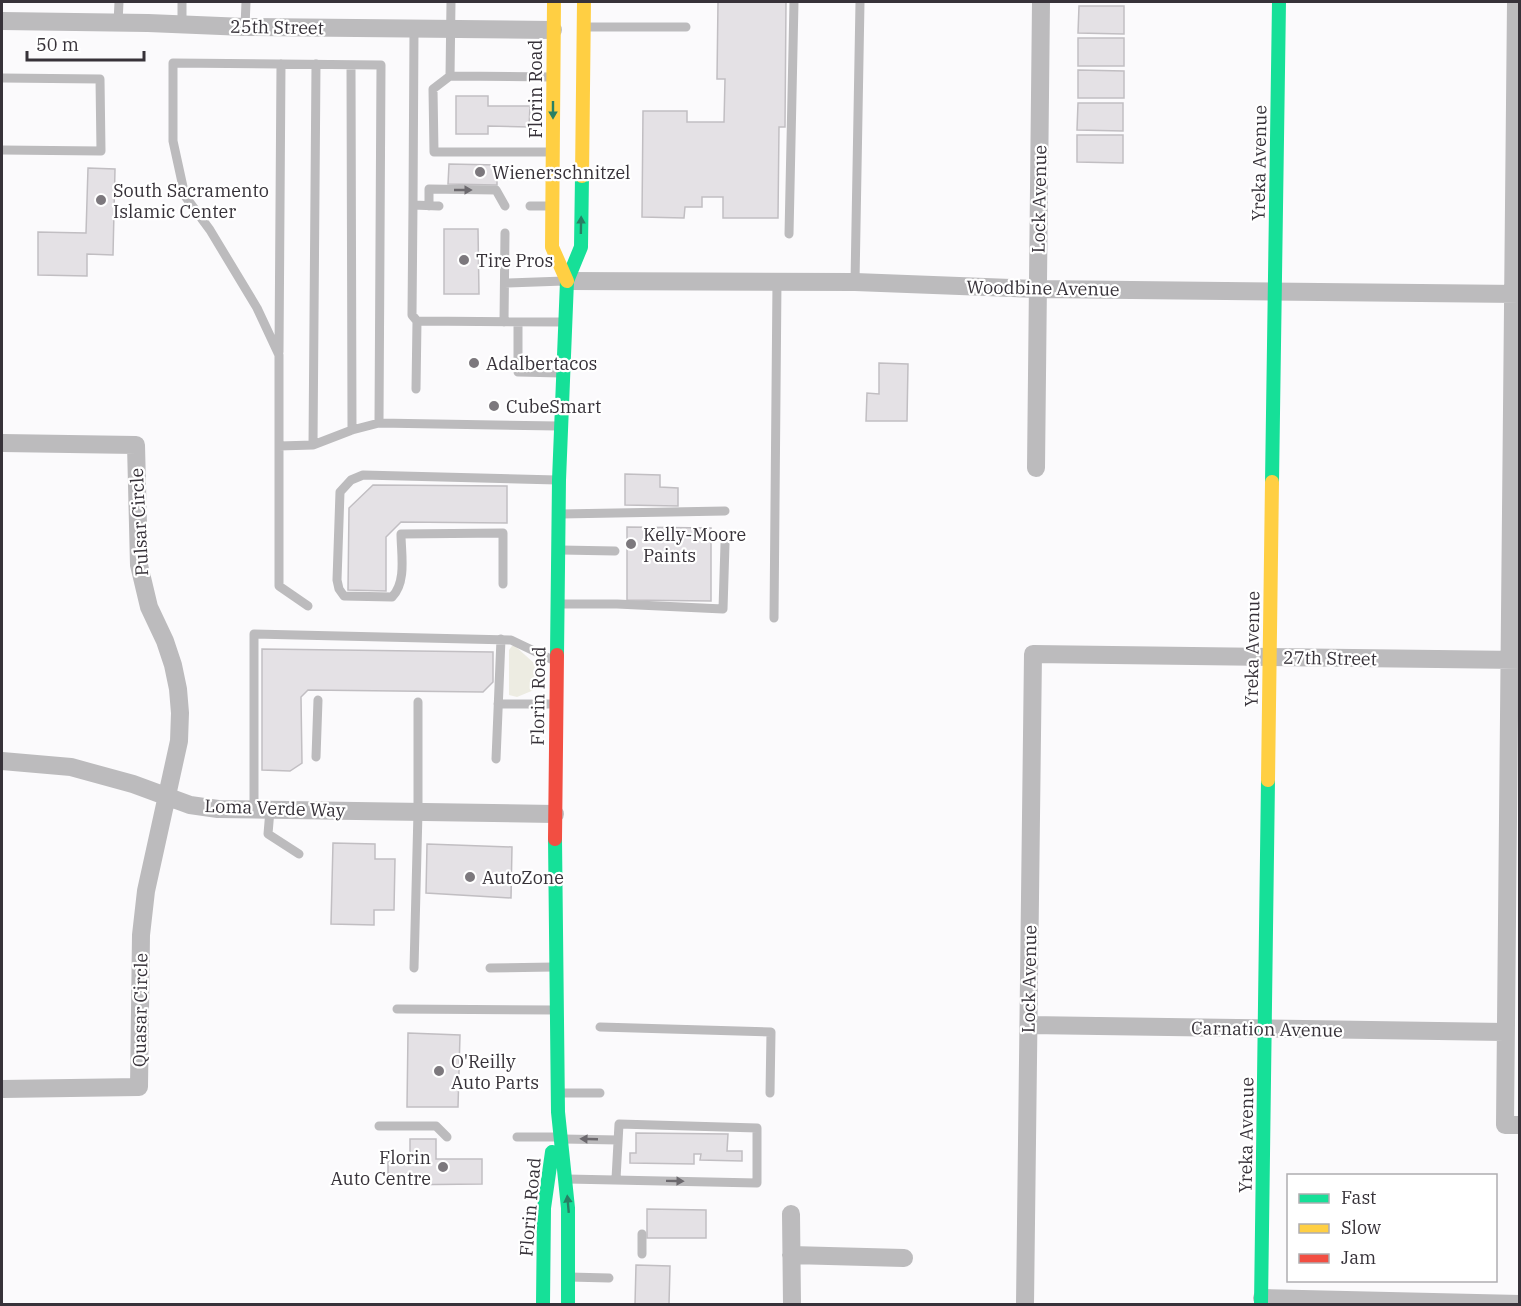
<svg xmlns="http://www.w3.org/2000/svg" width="1521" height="1306" viewBox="0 0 1521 1306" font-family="'IBM Plex Serif',serif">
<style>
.green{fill:#edece2}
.building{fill:#e4e1e5;stroke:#c1bec2;stroke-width:1.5}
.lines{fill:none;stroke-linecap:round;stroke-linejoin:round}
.lane{stroke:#bcbbbd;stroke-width:9}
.street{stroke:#bcbbbd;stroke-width:18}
.fast{stroke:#16e098;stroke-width:14}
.slow{stroke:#ffcf43;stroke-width:14}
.jam{stroke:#f24e42;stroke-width:14}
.oneway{fill:#288064}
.oneway2{fill:#6c696e}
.poi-dot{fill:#7c787d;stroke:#fff;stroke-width:2}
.labels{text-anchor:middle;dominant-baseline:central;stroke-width:4.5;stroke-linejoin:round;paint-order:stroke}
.street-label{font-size:18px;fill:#373239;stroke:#fff}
.poi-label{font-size:18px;fill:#373239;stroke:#fff;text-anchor:start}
</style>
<rect width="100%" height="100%" fill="#fbfafc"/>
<path class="green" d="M512 646H515L535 664 534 690 517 697 509 695V650Z"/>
<path class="building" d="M718 2H786L785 127H779L778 218H723V197H702V207H685L684 218 642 217 643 111H687V122H724L725 79H717Z
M1079 6H1124V34L1078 33Z
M1078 38H1124V66H1078Z
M1078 70 1124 71V98H1078Z
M456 96H488V106H530L529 127 488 126V134H456Z
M1078 103H1123V131L1077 130Z
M1077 135H1123V163L1077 162Z
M449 164 497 165V185L448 184Z
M88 168 115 169 113 255 87 254V276L38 275V232L86 233Z
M444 229H478L479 294H444Z
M879 363 908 364 907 421H866L867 393 879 394Z
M625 474 660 475V487L678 488V506L625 505Z
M373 485 507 486V523L401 522 386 537V591L348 590 349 508Z
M627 527 711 528V601L627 600Z
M262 649 493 652V682L483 692 308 690 301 697 302 763 290 771 262 770Z
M333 843 375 844V859H395L394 910H374V925L331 924Z
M427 844 512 847 511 898 426 893Z
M408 1033 460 1035 458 1107H407Z
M636 1133 728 1134 727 1151H742V1161L700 1160 701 1154H694V1164L630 1163V1153H636Z
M410 1139H436V1159H482V1184L388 1185V1161H410Z
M647 1209 706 1210V1238H647Z
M636 1265 670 1266 669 1304H635Z"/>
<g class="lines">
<path class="lane" d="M451 2 450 76 551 77
M118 23 119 2
M182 24V2
M245 27 246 2
M586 27H686
M414 29 413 205 439 206
M351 65 352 430
M450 76 433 89 434 152H550
M2 78 100 79 101 151 2 150
M413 205 412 315 417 321 416 389
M429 206V189L496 190 505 206
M530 206H550
M789 234 794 2
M855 282 860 2
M505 283 564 281
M417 321 562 322
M504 322 505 233
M518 322V372L561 373
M279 352 281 64
M313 445 316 64
M279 446 313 445 352 430 379 423 558 426
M561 514 725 511
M561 550 615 551
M503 584V533L401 534C401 553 407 582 392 597L344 596 339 589 337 580 340 492 351 480 363 475 557 480
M560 604H617L723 609 725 544
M308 606 279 586V355L257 308 210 230 185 196 173 141V63L381 65 379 423
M774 618 777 281
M498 704H553
M316 757 318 700
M496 759 501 639
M254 810V634L511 640 555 661
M270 810 268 834 299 854
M414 968 418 812V702
M490 968 554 967
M397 1009 555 1010
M600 1027 771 1032 770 1093
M560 1093H600
M379 1126H436L447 1137
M517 1137H554
M563 1139 618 1140
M567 1179 757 1183V1128L619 1124 616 1179
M642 1234V1254
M569 1277 609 1278"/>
<path class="street" d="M1516 2 1505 1125H1520
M2 21 148 23 245 27 553 30
M567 281 855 282 1038 289 1520 294
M2 443 136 445 139 565 149 607 165 641 173 665 178 689 180 713 179 741 146 891 141 935 139 1087 2 1089
M1036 468 1041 2
M2 761 71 767 133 784 190 805 218 809 555 814
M1029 1025 1505 1032
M791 1214 792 1304
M791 1255 904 1258
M1262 1298 1520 1304
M1025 1304 1033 654 1520 660"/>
<path class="fast" d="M1272 482 1279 2
M557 655 559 480 567 281 581 247 582 176
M555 839 558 1112 568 1208V1304
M543 1304 544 1208 552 1152
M1261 1304 1268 780"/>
<path class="slow" d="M554 2 552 247 567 281
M582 176 584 2
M1268 780 1272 482"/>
<path class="jam" d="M555 839 557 655"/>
</g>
<defs><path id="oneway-solid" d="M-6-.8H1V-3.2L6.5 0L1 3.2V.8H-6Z" transform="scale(1.5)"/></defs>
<g class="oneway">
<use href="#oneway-solid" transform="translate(553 110) rotate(90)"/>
<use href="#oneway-solid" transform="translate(581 225) rotate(-89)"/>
<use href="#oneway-solid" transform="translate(568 1204) rotate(-95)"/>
</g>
<g class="oneway2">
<use href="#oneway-solid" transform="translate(463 190)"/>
<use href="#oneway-solid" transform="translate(589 1139) rotate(-178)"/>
<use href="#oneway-solid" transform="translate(675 1181) rotate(1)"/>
</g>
<g class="poi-dot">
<circle cx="480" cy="172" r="6"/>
<circle cx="101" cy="200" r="6"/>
<circle cx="464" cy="260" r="6"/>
<circle cx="474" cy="363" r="6"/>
<circle cx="494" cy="406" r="6"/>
<circle cx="631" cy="544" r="6"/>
<circle cx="470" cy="877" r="6"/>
<circle cx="439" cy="1071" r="6"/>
<circle cx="443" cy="1167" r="6"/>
</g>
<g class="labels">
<g class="street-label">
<text transform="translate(277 27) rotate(1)">25th Street</text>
<text transform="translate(535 89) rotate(-90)">Florin Road</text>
<text transform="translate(1259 163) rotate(-89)">Yreka Avenue</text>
<text transform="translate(1039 199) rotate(-89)">Lock Avenue</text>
<text transform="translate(1043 288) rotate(1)">Woodbine Avenue</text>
<text transform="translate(139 522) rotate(-93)">Pulsar Circle</text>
<text transform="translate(1252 649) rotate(-89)">Yreka Avenue</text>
<text transform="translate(1330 658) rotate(1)">27th Street</text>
<text transform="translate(538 696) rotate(-89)">Florin Road</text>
<text transform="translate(275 808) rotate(2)">Loma Verde Way</text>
<text transform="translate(1029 979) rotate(-89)">Lock Avenue</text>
<text transform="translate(140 1010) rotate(-89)">Quasar Circle</text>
<text transform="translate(1267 1029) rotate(1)">Carnation Avenue</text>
<text transform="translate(1246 1135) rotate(-89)">Yreka Avenue</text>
<text transform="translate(530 1207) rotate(-85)">Florin Road</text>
</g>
<g class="poi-label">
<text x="492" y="172">Wienerschnitzel</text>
<text x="113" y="190">South Sacramento<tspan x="113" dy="21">Islamic Center</tspan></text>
<text x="476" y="260">Tire Pros</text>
<text x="486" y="363">Adalbertacos</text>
<text x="506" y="406">CubeSmart</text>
<text x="643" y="534">Kelly-Moore<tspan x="643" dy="21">Paints</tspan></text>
<text x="482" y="877">AutoZone</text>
<text x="451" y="1061">O'Reilly<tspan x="451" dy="21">Auto Parts</tspan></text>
<text x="431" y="1157" text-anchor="end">Florin<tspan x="431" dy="21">Auto Centre</tspan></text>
</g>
</g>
<rect width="1521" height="1306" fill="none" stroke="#373239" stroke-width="6"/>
<rect x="1287" y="1174" width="210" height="108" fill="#ffffff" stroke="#afadb0" stroke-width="1.5"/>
<rect x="1299" y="1194" width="30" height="9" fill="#16e098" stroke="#afadb0" stroke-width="1.5"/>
<text x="1341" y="1204" font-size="18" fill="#373239">Fast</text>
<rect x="1299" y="1224" width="30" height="9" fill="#ffcf43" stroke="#afadb0" stroke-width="1.5"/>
<text x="1341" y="1234" font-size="18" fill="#373239">Slow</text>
<rect x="1299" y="1254" width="30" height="9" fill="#f24e42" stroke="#afadb0" stroke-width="1.5"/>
<text x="1341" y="1264" font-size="18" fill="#373239">Jam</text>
<path d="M27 51v9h117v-9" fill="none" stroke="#373239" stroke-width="3"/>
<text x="36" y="51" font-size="18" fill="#373239" stroke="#ffffff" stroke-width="4.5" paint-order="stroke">50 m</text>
</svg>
